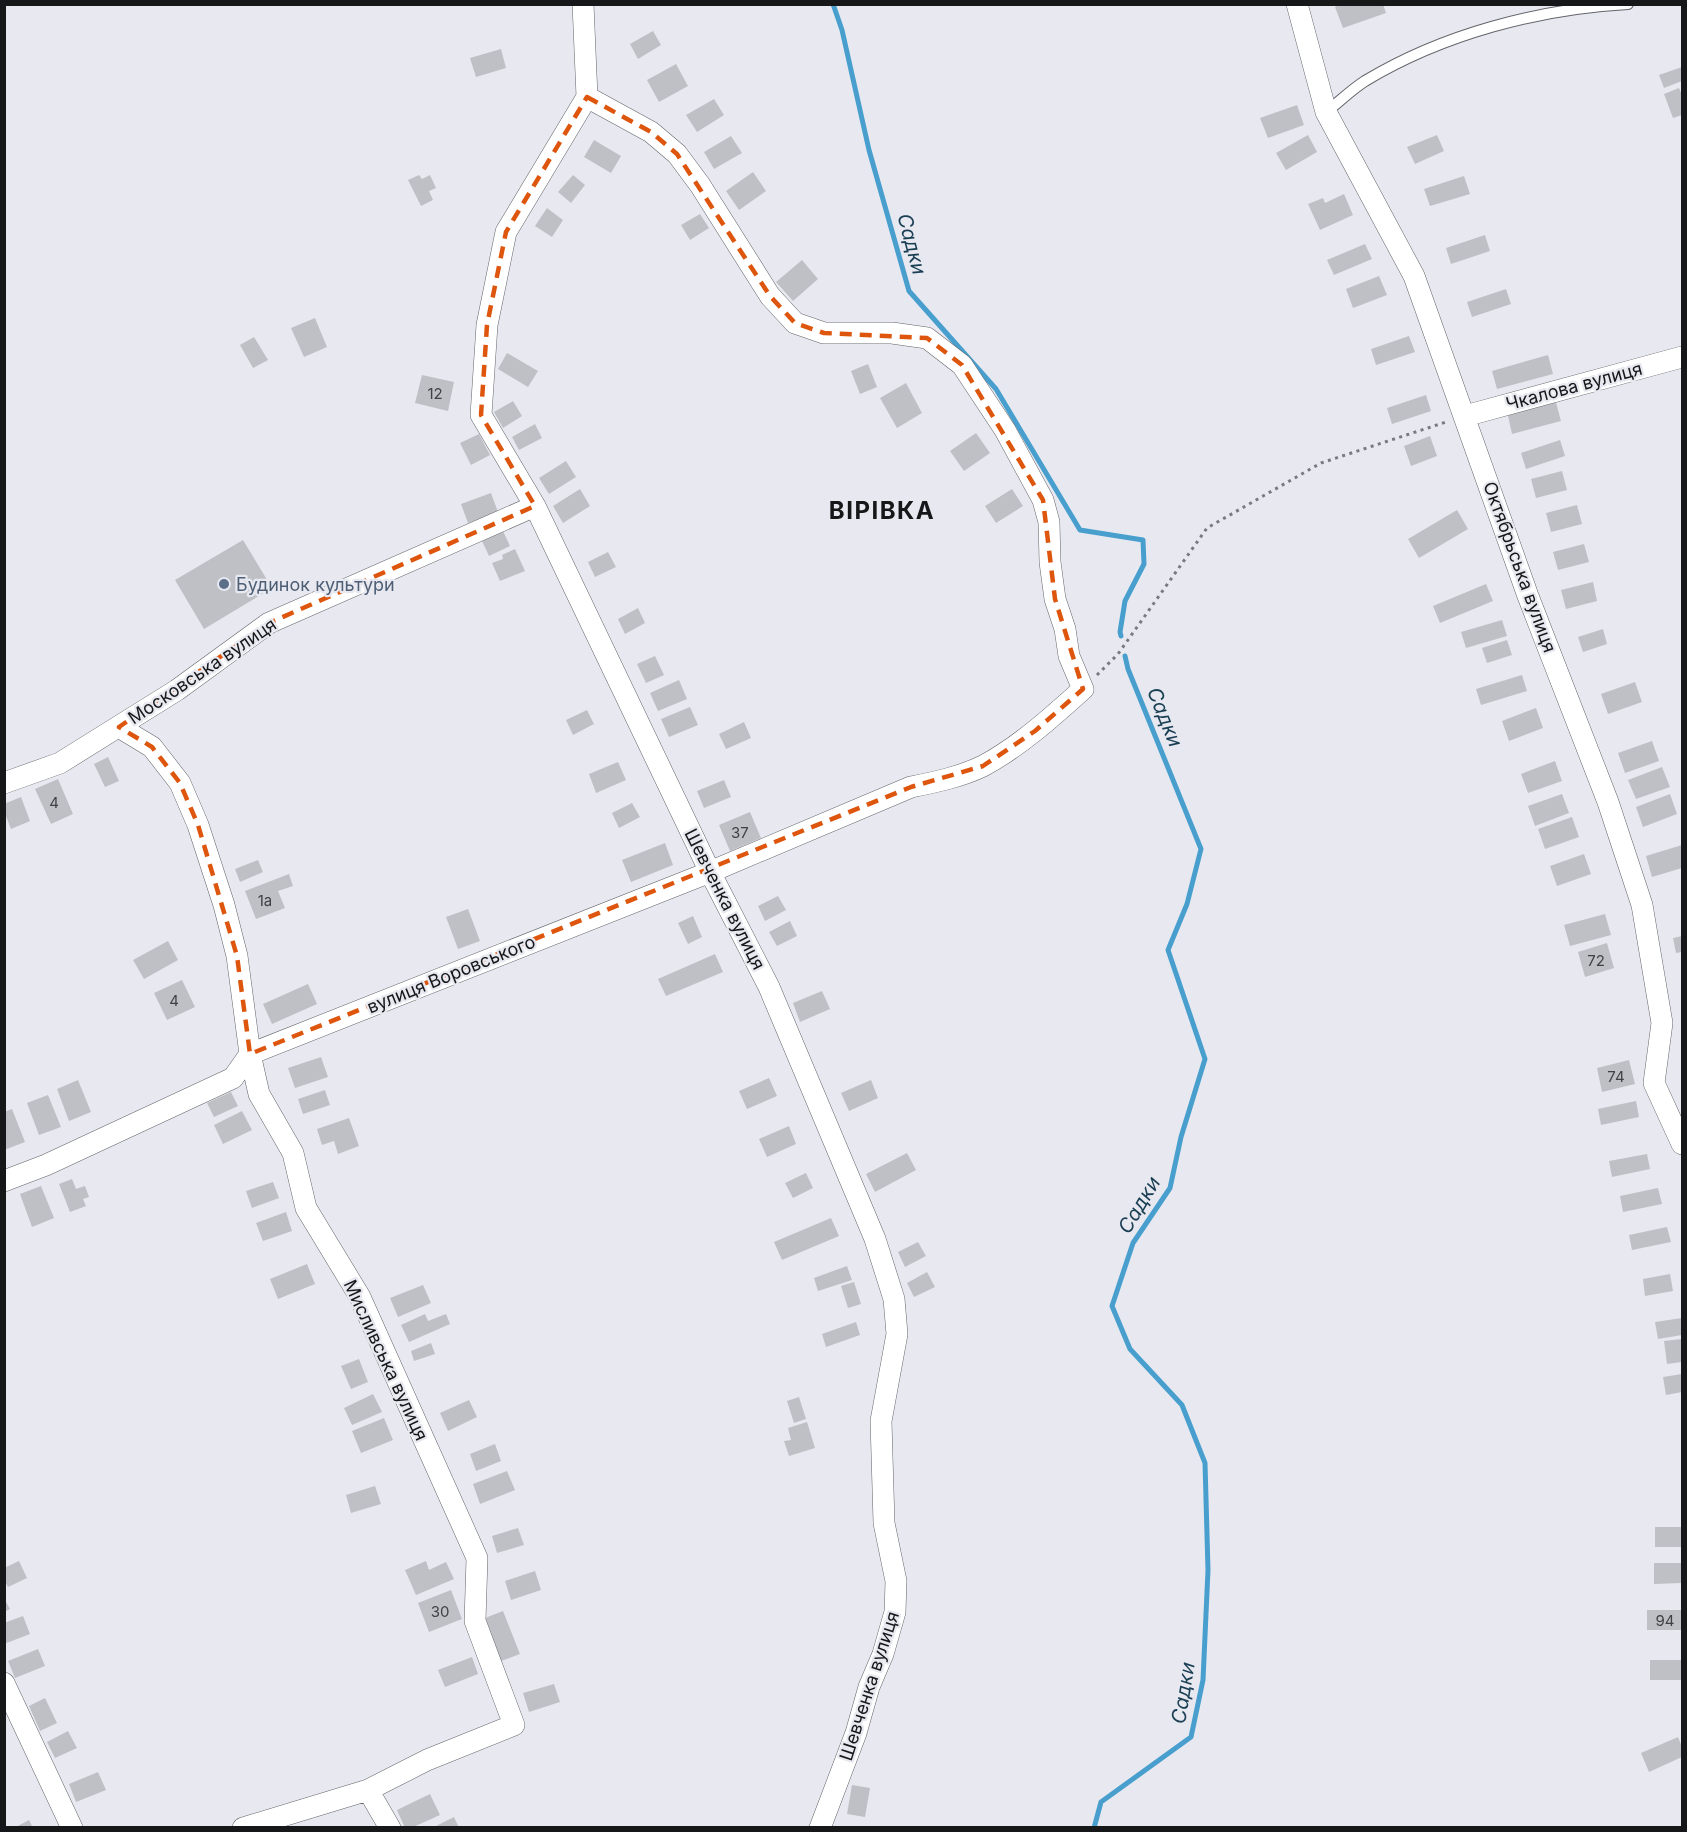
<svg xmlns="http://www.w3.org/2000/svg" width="1687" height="1832" viewBox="0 0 1687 1832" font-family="Inter,sans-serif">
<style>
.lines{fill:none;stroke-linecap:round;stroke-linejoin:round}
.stream{stroke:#489fce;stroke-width:5}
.building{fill:#bec0c6}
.service-casing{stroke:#63646a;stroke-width:12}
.minor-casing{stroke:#63646a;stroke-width:22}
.path{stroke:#797a7f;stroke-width:3;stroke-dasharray:3 4.5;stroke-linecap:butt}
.service{stroke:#fff;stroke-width:10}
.minor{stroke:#fff;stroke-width:21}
.marked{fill:none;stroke:#de560d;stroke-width:4.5;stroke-dasharray:12 8;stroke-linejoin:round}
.service-dot{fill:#5c6f8a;stroke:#e8e9f0;stroke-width:2}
.labels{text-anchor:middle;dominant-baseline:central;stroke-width:4.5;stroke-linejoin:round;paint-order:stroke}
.number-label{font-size:15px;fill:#404144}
.street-label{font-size:18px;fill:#161719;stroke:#e8e9f0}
.service-label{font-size:18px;fill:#4e5e75;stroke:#e8e9f0;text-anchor:start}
.water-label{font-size:20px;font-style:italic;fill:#1a3f54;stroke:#e8e9f0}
.district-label{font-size:24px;font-weight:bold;letter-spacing:1.5px;fill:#161719;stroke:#e8e9f0}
</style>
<rect width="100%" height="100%" fill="#e8e9f0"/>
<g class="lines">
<path class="stream" d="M833 4 842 30 869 150 909 291 996 389 1080 530 1143 540 1144 564 1125 601 1120 632 1121 636
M1094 1828 1101 1802 1191 1737 1203 1680 1208 1570 1205 1463 1182 1405 1130 1349 1112 1306 1133 1243 1170 1188 1181 1137 1205 1059 1168 950 1187 904 1201 849 1128 669 1125 656"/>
</g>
<path class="building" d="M1341 4H1383L1386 13 1343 28 1335 7Z
M653 31 661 45 638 59 630 44Z
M501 49 506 68 476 77 470 58Z
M676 64 688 86 659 102 647 80Z
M1682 67V81L1664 88 1659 75Z
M1679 88 1682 95V115L1673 118 1664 94Z
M714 99 724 115 697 132 686 115Z
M1297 105 1304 125 1268 138 1260 118Z
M1308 135 1317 152 1286 170 1276 153Z
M1437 135 1444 151 1415 164 1407 147Z
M731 136 742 153 714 169 704 152Z
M594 140 621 156 611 173 584 157Z
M753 172 766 191 739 210 726 191Z
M419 175 422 179 430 175 436 188 429 191 433 200 421 206 408 180Z
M573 175 585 185 571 203 558 192Z
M1464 176 1470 194 1430 206 1424 189Z
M1344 194 1353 215 1320 230 1308 204 1323 198 1325 203Z
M547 208 563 220 552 237 535 226Z
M700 214 709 228 690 240 681 225Z
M1485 235 1490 251 1451 264 1446 248Z
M1365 244 1372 259 1334 275 1327 260Z
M802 260 818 279 793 301 776 282Z
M1379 276 1387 295 1353 308 1346 289Z
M1506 289 1511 304 1472 317 1467 302Z
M315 318 327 347 304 357 291 328Z
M1409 336 1415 352 1376 365 1371 349Z
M254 337 268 360 253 368 240 345Z
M507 353 538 371 528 387 498 369Z
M1548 355 1553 374 1497 389 1492 371Z
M868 364 877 387 860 394 851 371Z
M422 375 454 382 448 411 415 403Z
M906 383 922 413 897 428 880 398Z
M1426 395 1431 411 1392 424 1387 408Z
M1555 399 1561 421 1512 434 1507 411Z
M513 401 522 416 503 428 494 412Z
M535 424 542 438 519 450 512 437Z
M976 433 990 453 964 471 950 451Z
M479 434 490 455 471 465 460 443Z
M1430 436 1437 456 1411 466 1404 446Z
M1560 440 1565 456 1526 469 1521 453Z
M566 461 576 477 549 494 539 478Z
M1562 471 1567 490 1536 498 1531 479Z
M580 489 590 506 563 523 553 506Z
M1012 489 1023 506 996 523 985 506Z
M491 493 498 512 468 523 461 504Z
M1577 505 1582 524 1551 532 1546 513Z
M1457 510 1468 529 1419 558 1408 539Z
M503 531 510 546 489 556 482 541Z
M243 540 272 588 204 629 175 580Z
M1584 544 1589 562 1558 570 1553 552Z
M515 549 525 571 500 581 492 563 503 559 502 555Z
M608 552 616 567 595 577 588 562Z
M1593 582 1597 601 1566 609 1561 590Z
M1486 584 1493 601 1440 623 1433 606Z
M638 608 645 623 625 634 618 619Z
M1502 620 1507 636 1466 648 1461 632Z
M1603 629 1607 644 1583 652 1578 637Z
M1507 640 1512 655 1487 663 1482 648Z
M655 656 664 675 646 683 637 664Z
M1522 675 1527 691 1481 705 1476 689Z
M679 680 687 699 658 711 650 693Z
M1635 682 1642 702 1608 714 1601 694Z
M690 707 698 725 669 737 661 719Z
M1536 708 1543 728 1509 741 1502 721Z
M587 710 594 724 573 735 566 720Z
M744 722 751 738 726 749 719 734Z
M1652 741 1659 761 1625 773 1618 753Z
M108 757 119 781 105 787 94 764Z
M1555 761 1562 781 1528 793 1521 774Z
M618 762 626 780 596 793 589 774Z
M1662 767 1670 787 1636 799 1628 780Z
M58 779 73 814 51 824 35 789Z
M724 780 731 797 704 808 697 791Z
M1562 794 1569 813 1535 826 1528 806Z
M1670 794 1677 814 1643 827 1636 807Z
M21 797 30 821 11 829 4 811V804Z
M632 803 640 817 619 828 612 813Z
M750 812 761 838 730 851 719 825Z
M1572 817 1579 837 1545 849 1538 829Z
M665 843 673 865 631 882 622 860Z
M1682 845V868L1652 877 1646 856Z
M1584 854 1591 874 1557 886 1550 866Z
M258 860 263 872 240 882 235 869Z
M289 874 293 886 278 891 285 908 256 919 245 891Z
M778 896 786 910 765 921 758 906Z
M468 909 480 941 458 949 446 917Z
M1605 914 1611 935 1570 946 1564 925Z
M693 916 702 937 688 944 678 923Z
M790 921 797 936 777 946 769 932Z
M1682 936V952L1676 953 1673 938Z
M168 941 178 960 144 979 133 960Z
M1607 943 1614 968 1585 977 1578 952Z
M715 954 723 972 666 996 658 979Z
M182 980 195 1007 167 1020 154 993Z
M308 984 317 1004 272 1024 263 1004Z
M822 991 830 1009 800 1022 793 1003Z
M321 1057 328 1077 295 1088 288 1068Z
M1629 1060 1635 1084 1602 1092 1597 1068Z
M769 1078 777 1096 747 1109 739 1091Z
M78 1080 91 1112 69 1121 57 1089Z
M871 1080 878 1098 849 1111 841 1093Z
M325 1090 330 1105 303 1114 298 1099Z
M231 1092 238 1106 214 1117 207 1103Z
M48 1095 61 1127 39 1135 27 1103Z
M1636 1101 1639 1117 1601 1125 1598 1109Z
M12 1109 25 1142 4 1150V1112Z
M242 1111 252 1130 223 1144 214 1125Z
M349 1118 359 1146 338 1154 334 1141 322 1145 317 1129Z
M789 1126 796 1144 767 1157 759 1139Z
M907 1153 916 1170 875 1192 866 1174Z
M1647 1154 1650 1169 1612 1177 1609 1161Z
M806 1173 813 1188 793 1198 785 1183Z
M72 1179 76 1189 85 1186 89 1197 83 1199 86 1206 70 1212 59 1184Z
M273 1182 279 1198 252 1208 246 1191Z
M41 1186 54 1218 32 1227 20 1194Z
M1658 1188 1662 1204 1623 1212 1620 1196Z
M286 1212 292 1231 263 1241 256 1223Z
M831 1218 839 1236 782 1260 774 1242Z
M1667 1227 1671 1242 1632 1250 1629 1235Z
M918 1242 926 1256 905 1267 898 1252Z
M307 1264 315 1284 278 1299 270 1279Z
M847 1266 852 1280 818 1291 814 1278Z
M927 1272 935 1287 914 1297 907 1283Z
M1670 1274 1673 1291 1645 1296 1643 1279Z
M854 1282 861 1304 848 1308 841 1286Z
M423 1285 431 1303 398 1317 390 1298Z
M425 1314 428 1321 446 1314 450 1324 409 1342 401 1325Z
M1682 1318V1335L1658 1339 1655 1322Z
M856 1322 860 1335 826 1347 822 1334Z
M1682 1339V1362L1667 1364 1664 1341Z
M431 1343 435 1354 414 1361 411 1351Z
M359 1359 368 1382 351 1389 341 1366Z
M1682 1374V1392L1666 1395 1663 1377Z
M373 1394 382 1412 352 1425 344 1408Z
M799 1397 806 1419 794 1423 787 1401Z
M469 1400 477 1417 448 1431 440 1413Z
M384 1418 393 1440 361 1453 352 1431Z
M807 1422 815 1448 789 1456 784 1441 791 1440 788 1428Z
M495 1444 501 1461 476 1471 470 1454Z
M507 1471 515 1490 480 1504 473 1484Z
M375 1486 381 1504 351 1513 346 1495Z
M1655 1527H1682V1547H1655Z
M518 1528 524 1545 497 1553 492 1536Z
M19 1561 27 1578 8 1587 4 1580V1568Z
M426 1561 429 1570 446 1562 454 1579 416 1595 405 1570Z
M1654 1563H1682V1583L1654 1584Z
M535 1571 541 1590 511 1600 505 1581Z
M451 1590 462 1619 429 1632 418 1603Z
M4 1598 10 1609 4 1612Z
M1647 1610H1682V1630H1647Z
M503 1611 520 1654 501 1661 485 1618Z
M23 1616 30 1634 4 1644V1623Z
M38 1649 45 1666 15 1678 8 1661Z
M472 1657 478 1674 445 1687 438 1670Z
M1650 1660H1682V1680H1650Z
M554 1684 560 1702 529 1712 523 1693Z
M45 1698 57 1723 40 1731 29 1706Z
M68 1731 77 1748 55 1758 47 1742Z
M1678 1737 1682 1747V1757L1649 1772 1641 1753Z
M98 1772 106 1790 76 1802 69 1784Z
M852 1785 870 1788 865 1817 847 1814Z
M430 1794 440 1815 411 1828H405L397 1810Z
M454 1817 459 1828H432Z
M29 1820 33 1828H14Z"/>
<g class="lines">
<defs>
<path id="service" d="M1326 112C1339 102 1351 90 1365 81 1443 34 1538 9 1628 4"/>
<path id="minor" d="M583 4 587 97 506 232 487 325 481 415 535 506 710 872 769 987 875 1239 894 1299 897 1334 881 1421 884 1523 896 1581 895 1612 883 1654 869 1687 856 1733 820 1828
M1297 4 1326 112 1414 276 1528 596 1608 802 1642 905 1662 1023 1654 1083 1682 1144
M1465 416 1682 357
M119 727 152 747 180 783 198 825 224 905 237 956 250 1054 259 1094 293 1153 306 1208 360 1297 477 1558 475 1621 514 1725 427 1760 368 1790 390 1828
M4 783 60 763 177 690 269 623 535 506
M4 1181 46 1165 233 1078 250 1054 710 872 911 787C936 782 960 777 983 766 1020 746 1052 717 1083 689L1069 656 1065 629 1055 599 1050 562 1049 522 1043 500 1005 430 962 365 927 338 892 333H824L795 323 770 296 700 185 677 154 651 132 587 97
M4 1683 72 1828
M243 1828 368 1790"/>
</defs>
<use href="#service" class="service-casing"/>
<use href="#minor" class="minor-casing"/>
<path class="path" d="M1097 675 1118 654 1207 528 1321 463 1446 422"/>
<use href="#service" class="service"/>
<use href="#minor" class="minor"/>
</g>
<path class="marked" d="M587 97 651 132 677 154 770 296 795 323 824 333 927 338 962 365 1043 500 1055 599 1083 689 1035 731 983 766 911 787 250 1054 237 956 198 825 180 783 152 747 119 727 269 623 535 506 481 415 487 325 506 232Z"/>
<circle class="service-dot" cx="224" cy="584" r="6"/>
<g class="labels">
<g class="number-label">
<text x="435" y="393">12</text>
<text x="54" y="802">4</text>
<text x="740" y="832">37</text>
<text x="265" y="900">1а</text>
<text x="1596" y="960">72</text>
<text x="174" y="1000">4</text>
<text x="1616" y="1076">74</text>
<text x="440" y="1611">30</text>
<text x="1665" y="1620">94</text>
</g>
<g class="street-label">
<text transform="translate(1574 386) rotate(-15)">Чкалова вулиця</text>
<text transform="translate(1520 567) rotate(70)">Октябрьська вулиця</text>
<text transform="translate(202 671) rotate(-34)">Московська вулиця</text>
<text transform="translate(725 899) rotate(63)">Шевченка вулиця</text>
<text transform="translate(451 974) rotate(-22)">вулиця Воровського</text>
<text transform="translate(386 1360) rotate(65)">Мисливська вулиця</text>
<text transform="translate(869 1686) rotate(-72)">Шевченка вулиця</text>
</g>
<g class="service-label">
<text x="236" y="584">Будинок культури</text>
</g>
<g class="water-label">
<text transform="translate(912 244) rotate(75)">Садки</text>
<text transform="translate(1165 717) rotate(68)">Садки</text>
<text transform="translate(1139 1205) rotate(-59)">Садки</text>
<text transform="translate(1183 1693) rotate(-81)">Садки</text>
</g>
<g class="district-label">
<text x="882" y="510">ВІРІВКА</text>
</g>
</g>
<rect width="1687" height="1832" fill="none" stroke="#161719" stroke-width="12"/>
</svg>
